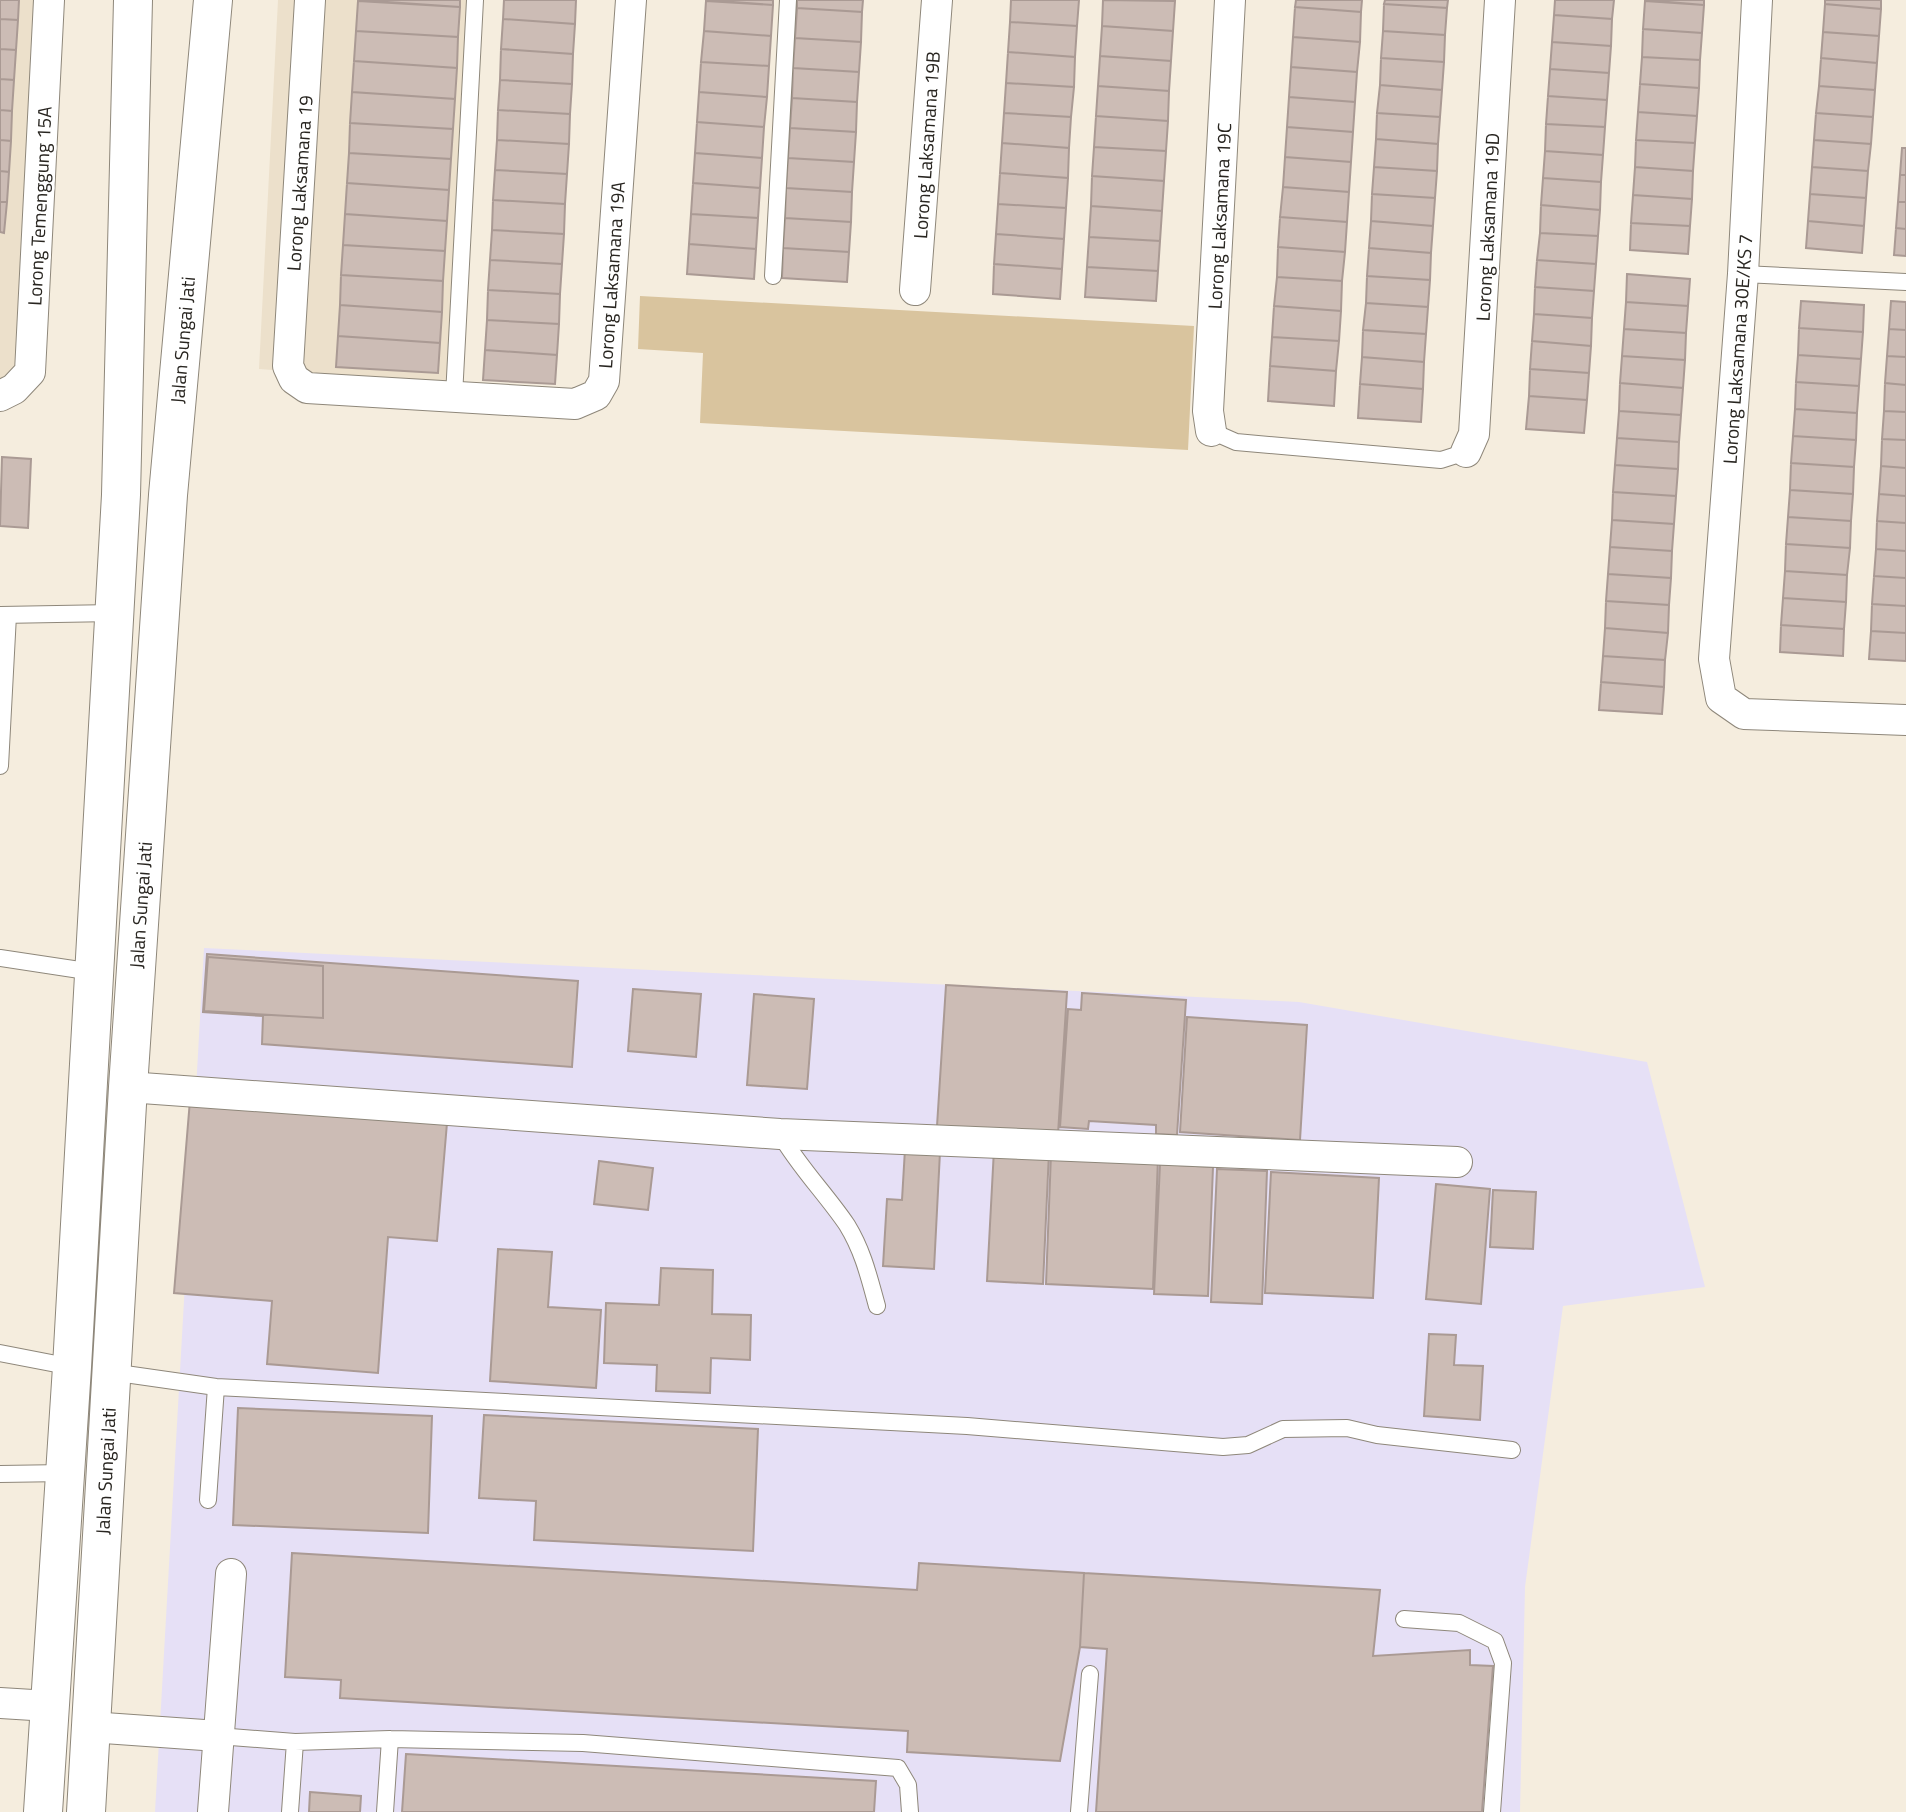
<svg xmlns="http://www.w3.org/2000/svg" width="1906" height="1812" viewBox="0 0 1906 1812" font-family="'Titillium Web',sans-serif">
<style>
.built{fill:#ece0cb}
.industrial{fill:#e6e0f6}
.green{fill:#d9c49e}
.building{fill:#ccbcb5;stroke:#aa9a94;stroke-width:2}
.lines{fill:none;stroke-linecap:round;stroke-linejoin:round}
.lane-casing{stroke:#8e877a;stroke-width:18}
.street-casing{stroke:#8e877a;stroke-width:32}
.secondary-casing{stroke:#8e877a;stroke-width:40}
.lane{stroke:#fff;stroke-width:16}
.street{stroke:#fff;stroke-width:30}
.secondary{stroke:#fff;stroke-width:38}
.labels{text-anchor:middle;dominant-baseline:central;stroke-width:5;stroke-linejoin:round;paint-order:stroke}
.street-label{font-size:19px;fill:#282520;stroke:#fff}
</style>
<rect width="100%" height="100%" fill="#f5edde"/>
<path class="built" d="M0 0H37L19 367 0 382Z
M278 0H471L448 383 259 369Z"/>
<path class="industrial" d="M204 948 1299 1002 1647 1062 1705 1287 1563 1306 1525 1587 1520 1812H155Z"/>
<path class="green" d="M640 296 1194 326 1188 450 700 423 703 353 638 349Z"/>
<path class="building" d="M0 0H19L18 20 0 19Z
M358 0H460V7Z
M504 0H576L575 24 503 19Z
M706 0H773V5Z
M797 0H863L862 12 797 8Z
M1011 0H1079L1077 26 1010 22Z
M1103 0 1175 1 1173 31 1102 26Z
M1296 0H1362L1361 12 1295 7Z
M1385 0H1448L1447 8 1384 4Z
M1555 0H1614L1612 19 1554 15Z
M1645 0H1704V5Z
M1825 0H1881V9L1825 4Z
M358 1 460 7 458 37 356 31Z
M706 1 773 5 771 36 704 31Z
M1645 1 1704 5 1702 33 1643 29Z
M1384 4 1447 8 1445 35 1383 31Z
M1825 4 1881 9 1879 36 1823 32Z
M1295 7 1361 12 1360 42 1293 37Z
M797 8 862 12 861 42 795 38Z
M1554 15 1612 19 1611 46 1552 42Z
M0 19 18 20 16 50 0 49Z
M503 19 575 24 573 54 501 49Z
M1010 22 1077 26 1075 57 1008 52Z
M1102 26 1173 31 1171 61 1100 56Z
M1643 29 1702 33 1700 60 1642 57Z
M356 31 458 37 457 68 354 61Z
M704 31 771 36 769 66 701 62Z
M1383 31 1445 35 1444 62 1381 58Z
M1823 32 1879 36 1877 63 1821 58Z
M1293 37 1360 42 1357 72 1291 67Z
M795 38 861 42 859 72 793 68Z
M1552 42 1611 46 1609 73 1550 69Z
M0 49 16 50 14 80 0 79Z
M501 49 573 54 572 84 500 80Z
M1008 52 1075 57 1074 87 1006 83Z
M1100 56 1171 61 1169 91 1098 86Z
M1642 57 1700 60 1699 88 1640 84Z
M1381 58 1444 62 1442 90 1380 85Z
M1821 58 1877 63 1875 90 1819 86Z
M354 61 457 68 455 99 352 92Z
M701 62 769 66 767 97 699 92Z
M1291 67 1357 72 1355 102 1289 97Z
M793 68 859 72 857 102 792 98Z
M1550 69 1609 73 1607 100 1548 96Z
M0 79 14 80 12 111 0 110Z
M500 80 572 84 570 114 498 110Z
M1006 83 1074 87 1071 117 1004 113Z
M1640 84 1699 88 1697 116 1638 112Z
M1380 85 1442 90 1440 117 1377 113Z
M1098 86 1169 91 1168 121 1096 116Z
M1819 86 1875 90 1873 117 1816 113Z
M352 92 455 99 453 129 350 123Z
M699 92 767 97 764 127 697 122Z
M1548 96 1607 100 1605 127 1546 124Z
M1289 97 1355 102 1353 132 1287 127Z
M792 98 857 102 856 132 790 128Z
M0 110 12 111 11 141 0 140Z
M498 110 570 114 569 144 497 140Z
M1638 112 1697 116 1695 143 1636 140Z
M1004 113 1071 117 1069 148 1002 143Z
M1377 113 1440 117 1438 144 1376 139Z
M1816 113 1873 117 1871 144 1814 140Z
M1096 116 1168 121 1166 151 1094 147Z
M697 122 764 127 762 158 695 153Z
M350 123 453 129 451 159 349 153Z
M1546 124 1605 127 1603 155 1545 151Z
M1287 127 1353 132 1351 162 1285 157Z
M790 128 856 132 854 162 788 158Z
M1376 139 1438 144 1437 171 1374 167Z
M0 140 11 141 9 172 0 171Z
M497 140 569 144 567 174 495 170Z
M1636 140 1695 143 1693 171 1635 167Z
M1814 140 1871 144 1868 171 1812 167Z
M1002 143 1069 148 1068 178 1000 173Z
M1094 147 1166 151 1164 181 1092 176Z
M1902 148H1906V175H1900Z
M1545 151 1603 155 1601 182 1543 178Z
M349 153 451 159 449 190 347 183Z
M695 153 762 158 760 188 693 183Z
M1285 157 1351 162 1349 192 1283 187Z
M788 158 854 162 852 192 786 188Z
M1374 167 1437 171 1435 198 1372 194Z
M1635 167 1693 171 1692 199 1633 195Z
M1812 167 1868 171 1866 198 1810 194Z
M495 170 567 174 565 204 493 200Z
M0 171 9 172 7 202H0Z
M1000 173 1068 178 1066 208 998 204Z
M1900 175H1906V202H1898Z
M1092 176 1164 181 1162 211 1091 206Z
M1543 178 1601 182 1600 210 1541 205Z
M347 183 449 190 447 221 345 214Z
M693 183 760 188 758 218 691 214Z
M1283 187 1349 192 1347 222 1280 217Z
M786 188 852 192 851 222 785 218Z
M1372 194 1435 198 1433 226 1371 221Z
M1810 194 1866 198 1864 226 1808 221Z
M1633 195 1692 199 1690 226 1631 223Z
M493 200 565 204 564 234 492 230Z
M0 202H7L4 233 0 232Z
M1898 202H1906V229L1896 228Z
M998 204 1066 208 1064 239 996 234Z
M1541 205 1600 210 1598 236 1540 233Z
M1091 206 1162 211 1160 241 1089 237Z
M345 214 447 221 445 251 343 245Z
M691 214 758 218 756 249 689 244Z
M1280 217 1347 222 1345 252 1278 247Z
M785 218 851 222 849 252 783 248Z
M1371 221 1433 226 1431 253 1369 248Z
M1808 221 1864 226 1862 253 1806 248Z
M1631 223 1690 226 1688 254 1630 250Z
M1896 228 1906 229V256L1894 255Z
M492 230 564 234 562 264 490 260Z
M1540 233 1598 236 1596 264 1537 260Z
M996 234 1064 239 1062 269 994 264Z
M1089 237 1160 241 1158 271 1087 267Z
M689 244 756 249 754 279 687 274Z
M343 245 445 251 443 281 341 275Z
M1278 247 1345 252 1342 281 1277 277Z
M783 248 849 252 847 282 782 278Z
M1369 248 1431 253 1430 280 1367 276Z
M490 260 562 264 560 294 488 290Z
M1537 260 1596 264 1594 291 1535 287Z
M994 264 1062 269 1060 299 993 294Z
M1087 267 1158 271 1156 301 1085 297Z
M1627 274 1690 279 1688 306 1626 302Z
M341 275 443 281 442 312 340 305Z
M1367 276 1430 280 1428 307 1366 303Z
M1277 277 1342 281 1341 311 1274 306Z
M1535 287 1594 291 1592 318 1534 314Z
M488 290 560 294 559 324 487 320Z
M1801 301 1864 305 1863 332 1799 328Z
M1891 301 1906 302V330L1889 329Z
M1626 302 1688 306 1686 333 1624 329Z
M1366 303 1428 307 1426 334 1363 330Z
M340 305 442 312 440 343 338 336Z
M1274 306 1341 311 1339 341 1272 337Z
M1534 314 1592 318 1591 346 1532 341Z
M487 320 559 324 557 355 485 350Z
M1799 328 1863 332 1861 359 1798 355Z
M1624 329 1686 333 1685 360 1622 356Z
M1889 329 1906 330V357L1887 356Z
M1363 330 1426 334 1424 362 1362 357Z
M338 336 440 343 438 373 336 367Z
M1272 337 1339 341 1336 371 1270 366Z
M1532 341 1591 346 1589 373 1530 369Z
M485 350 557 355 555 384 483 380Z
M1798 355 1861 359 1859 386 1796 382Z
M1622 356 1685 360 1683 388 1620 383Z
M1887 356 1906 357V385L1885 383Z
M1362 357 1424 362 1423 389 1360 384Z
M1270 366 1336 371 1334 406 1268 401Z
M1530 369 1589 373 1587 400 1529 396Z
M1796 382 1859 386 1857 413 1795 409Z
M1620 383 1683 388 1681 415 1619 411Z
M1885 383 1906 385V412L1884 411Z
M1360 384 1423 389 1421 422 1358 418Z
M1529 396 1587 400 1584 433 1526 429Z
M1795 409 1857 413 1856 440 1793 436Z
M1619 411 1681 415 1679 442 1617 438Z
M1884 411 1906 412V440L1882 439Z
M1793 436 1856 440 1854 467 1791 463Z
M1617 438 1679 442 1678 469 1615 465Z
M1882 439 1906 440V468L1881 466Z
M2 457 31 459 28 528 0 526Z
M1791 463 1854 467 1853 494 1790 490Z
M1615 465 1678 469 1676 496 1613 492Z
M1881 466 1906 468V496L1879 494Z
M1790 490 1853 494 1851 521 1788 517Z
M1613 492 1676 496 1674 524 1612 520Z
M1879 494 1906 496V523L1877 521Z
M1788 517 1851 521 1850 548 1786 544Z
M1612 520 1674 524 1672 551 1610 547Z
M1877 521 1906 523V551L1876 549Z
M1786 544 1850 548 1847 575 1785 571Z
M1610 547 1672 551 1671 578 1608 574Z
M1876 549 1906 551V578L1874 576Z
M1785 571 1847 575 1846 602 1783 598Z
M1608 574 1671 578 1669 605 1606 601Z
M1874 576 1906 578V606L1872 604Z
M1783 598 1846 602 1844 629 1781 625Z
M1606 601 1669 605 1668 633 1605 628Z
M1872 604 1906 606V633L1871 631Z
M1781 625 1844 629 1843 656 1780 652Z
M1605 628 1668 633 1665 660 1603 656Z
M1871 631 1906 633V661L1869 659Z
M1603 656 1665 660 1664 687 1601 682Z
M1601 682 1664 687 1662 714 1599 710Z
M207 954 578 981 572 1067 262 1044 263 1016 203 1012Z
M208 957 323 966V1018L204 1011Z
M946 985 1067 992 1058 1134 937 1126Z
M633 989 701 994 696 1057 628 1051Z
M1082 993 1186 1000 1177 1135 1156 1134V1125L1089 1121 1088 1129 1060 1127 1068 1009 1081 1010Z
M754 994 814 999 807 1089 747 1085Z
M1187 1017 1307 1025 1300 1140 1180 1132Z
M190 1100 447 1123 437 1241 388 1237 378 1373 267 1364 272 1301 174 1293Z
M905 1149 940 1152 934 1269 883 1266 887 1199 902 1200Z
M994 1149 1049 1152 1043 1284 987 1281Z
M1051 1154 1158 1158 1153 1289 1046 1284Z
M599 1161 653 1168 648 1210 594 1204Z
M1160 1164 1213 1167 1208 1296 1154 1294Z
M1217 1169 1267 1171 1262 1304 1211 1302Z
M1271 1172 1379 1178 1373 1298 1265 1293Z
M1436 1184 1490 1189 1481 1304 1426 1299Z
M1493 1190 1536 1192 1533 1249 1490 1247Z
M498 1249 552 1252 548 1307 601 1310 596 1388 490 1381Z
M661 1268 713 1270 712 1314 751 1315 750 1360 711 1358 710 1393 656 1391 657 1365 604 1363 606 1303 659 1305Z
M1429 1334 1456 1335 1454 1365 1483 1366 1480 1420 1424 1416Z
M238 1408 432 1416 428 1533 233 1525Z
M484 1415 758 1429 753 1551 534 1540 536 1501 479 1498Z
M292 1553 917 1590 919 1563 1084 1573 1080 1647 1060 1761 907 1752 908 1731 340 1698 341 1680 285 1677Z
M1084 1573 1380 1590 1373 1656 1470 1650V1665L1493 1666 1482 1812H1096L1107 1649 1080 1647Z
M406 1754 876 1781 874 1812H402Z
M310 1792 361 1796 360 1812H309Z"/>
<g class="lines">
<defs>
<path id="lane" d="M1743 274 1906 282
M773 276 788 0
M454 396 475 0
M1211 431 1236 442 1441 460 1466 452
M0 615 114 613
M0 766 8 615
M0 958 93 972
M780 1134C799 1167 826 1194 847 1225 863 1251 869 1277 877 1306
M0 1353 72 1367
M111 1372 216 1387 967 1426 1223 1447 1248 1445 1283 1429 1347 1428 1377 1435 1512 1450
M0 1474 65 1473
M208 1500 216 1387
M1404 1619 1459 1623 1495 1641 1503 1663 1492 1812
M218 1736 295 1742 290 1812
M295 1742 390 1739 583 1743 898 1768 908 1785 910 1812
M385 1812 390 1739
M1079 1812 1090 1674"/>
<path id="street" d="M310 0 288 366 294 379 307 388 575 404 596 395 604 381 631 0
M1757 0 1743 274 1714 659 1721 698 1744 714 1906 720
M915 290 937 0
M0 396 14 389 30 372 49 0
M1211 431 1208 411 1230 0
M1466 452 1474 434 1500 0
M128 1087 780 1134 1457 1162
M0 1703 49 1706
M90 1727 218 1736
M213 1812 231 1574"/>
<path id="secondary" d="M43 1812 72 1367 121 495 133 0
M86 1812 128 1087 168 495 213 0"/>
</defs>
<use href="#lane" class="lane-casing"/>
<use href="#street" class="street-casing"/>
<use href="#secondary" class="secondary-casing"/>
<use href="#lane" class="lane"/>
<use href="#street" class="street"/>
<use href="#secondary" class="secondary"/>
</g>
<g class="labels">
<g class="street-label">
<text transform="translate(926 145) rotate(-86)">Lorong Laksamana 19B</text>
<text transform="translate(299 183) rotate(-86)">Lorong Laksamana 19</text>
<text transform="translate(39 206) rotate(-87)">Lorong Temenggung 15A</text>
<text transform="translate(1219 216) rotate(-87)">Lorong Laksamana 19C</text>
<text transform="translate(1487 227) rotate(-87)">Lorong Laksamana 19D</text>
<text transform="translate(611 275) rotate(-86)">Lorong Laksamana 19A</text>
<text transform="translate(182 340) rotate(-85)">Jalan Sungai Jati</text>
<text transform="translate(1737 349) rotate(-86)">Lorong Laksamana 30E/KS 7</text>
<text transform="translate(140 905) rotate(-86)">Jalan Sungai Jati</text>
<text transform="translate(105 1471) rotate(-87)">Jalan Sungai Jati</text>
</g>
</g>
</svg>
